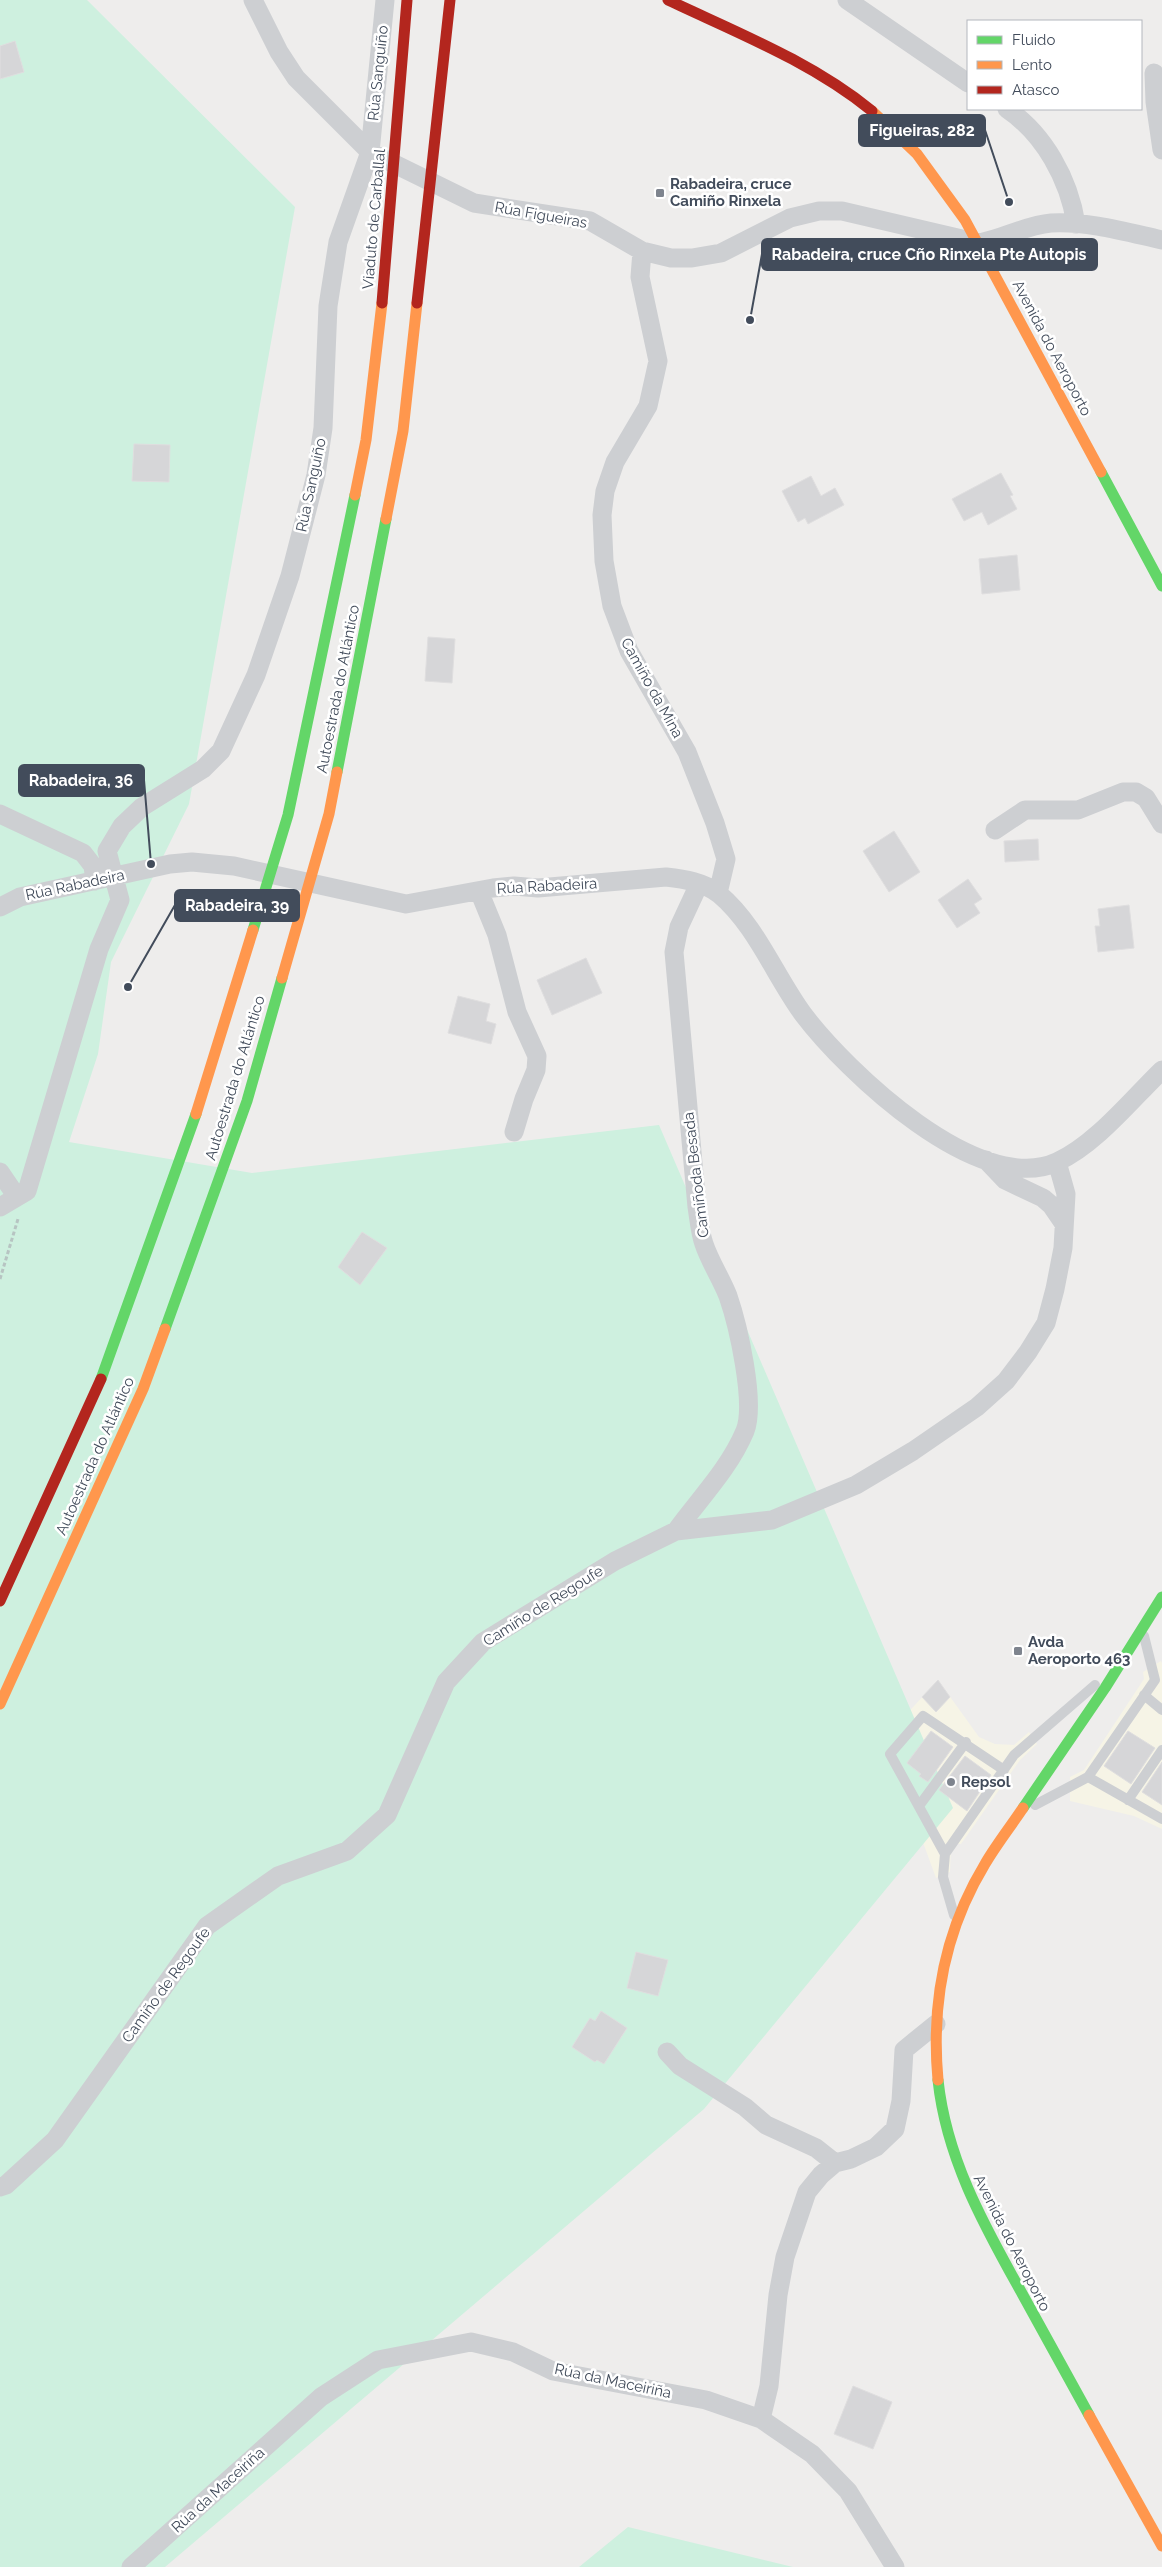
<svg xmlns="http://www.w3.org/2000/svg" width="1162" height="2567" viewBox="0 0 1162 2567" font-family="Raleway,sans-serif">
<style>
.commercial{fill:#f6f4e6}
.green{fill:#cef0df}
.building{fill:#d6d6d8;stroke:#dfdedf}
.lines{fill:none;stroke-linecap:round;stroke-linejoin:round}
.path{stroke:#b7c4c2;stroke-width:3;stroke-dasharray:4 2.5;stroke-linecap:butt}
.lane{stroke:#cdcfd2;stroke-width:10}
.street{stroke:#cdcfd2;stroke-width:19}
.fast{stroke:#63d668;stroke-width:11}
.slow{stroke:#ff974d;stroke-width:11}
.jam{stroke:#b3261e;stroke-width:11}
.poi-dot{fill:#7e848e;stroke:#fff;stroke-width:2}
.labels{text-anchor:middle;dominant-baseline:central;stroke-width:5;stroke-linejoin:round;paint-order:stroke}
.street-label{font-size:15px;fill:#424c5b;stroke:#fff}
.poi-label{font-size:15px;font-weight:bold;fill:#424c5b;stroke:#fff;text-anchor:start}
.leader{fill:none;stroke:#424c5b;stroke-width:2}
.callout-dot{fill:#424c5b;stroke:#fff;stroke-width:2}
.callout{fill:#424c5b;stroke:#424c5b;stroke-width:2}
.callout-label{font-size:16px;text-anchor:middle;font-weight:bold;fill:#fff}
</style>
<rect width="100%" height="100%" fill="#eeedec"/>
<path class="commercial" d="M1161 1661 1162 1663V1829L1134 1816 1070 1801V1777L1084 1770 1144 1679 1143 1672Z
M938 1680 979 1737 995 1744 1014 1745 1029 1732 1037 1744 1020 1760 961 1844H951L950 1872 936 1878 909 1804 878 1745Z"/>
<path class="green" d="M0 0H87L295 207 189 804 111 962 98 1054 69 1142 252 1173 659 1125 953 1808 704 2109 165 2567H0Z
M628 2527 793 2567H579Z"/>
<path class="building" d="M15 41 24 72 0 79V46Z
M134 444 170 445 169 482 132 481Z
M1001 473 1013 495 1010 496 1017 509 988 525 982 512 964 521 952 499Z
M811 476 821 496 835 488 844 505 808 524 805 518 798 522 782 491Z
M1017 555 1020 590 982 594 979 559Z
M428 637 455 639 452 683 425 681Z
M894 831 920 872 889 892 863 851Z
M1038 839 1039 860 1005 862 1004 841Z
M968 879 982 899 974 904 980 913 957 928 938 900Z
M1129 905 1134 948 1098 952 1095 926H1100L1098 909Z
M586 958 602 993 552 1015 537 980Z
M458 996 490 1004 486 1021 496 1024 491 1044 448 1033Z
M362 1232 387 1248 360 1285 338 1267Z
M938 1680 950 1697 936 1712 922 1697Z
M931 1731 953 1747 928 1782 919 1776 921 1774 907 1763Z
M1128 1731 1155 1748 1131 1784 1104 1766Z
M965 1756 991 1775 967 1811 939 1790Z
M1162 1762V1805L1142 1792Z
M636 1952 668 1960 658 1996 627 1988Z
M601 2011 627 2028 604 2064 597 2060 595 2062 572 2047 590 2018 595 2021Z
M853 2386 892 2402 873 2449 834 2434Z"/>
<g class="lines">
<path class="path" d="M0 1279 18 1219"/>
<path class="lane" d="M1144 1695 1162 1710
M1088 1777 1162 1819
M1128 1800 1162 1750
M1035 1805 1088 1777 1155 1680 1144 1636
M919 1806 966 1742
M945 1854 890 1754 923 1716 1004 1770
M954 1915 943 1877 945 1854 1014 1755 1095 1685"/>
<path class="street" d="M253 0 279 52 296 78 370 152 474 203 590 221 642 251 671 258H692L721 253 790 218 819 211H842L979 243C1003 239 1026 225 1051 223 1088 221 1126 232 1162 240
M847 0 968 83
M1154 73 1155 102 1162 150
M1007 109C1044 134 1069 179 1076 224
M642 251 640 277 658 361 648 406 615 462 605 491 602 515 604 561 612 606 629 651 687 752 715 823 726 859 718 893
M0 814 83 853 93 866 95 881
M995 830 1025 810H1078L1123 792H1136L1146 798 1162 824
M479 891 497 935 517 1012 537 1056 536 1070 524 1099 514 1132
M0 907 20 897 170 864 192 862 234 866 406 904 493 888 514 886 538 888 666 877C684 879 704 882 719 894 756 925 775 976 803 1014 846 1071 979 1198 1057 1162 1096 1144 1131 1100 1162 1070
M986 1160 1005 1180 1043 1198 1051 1205 1064 1224
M0 1172 17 1197
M0 1207 27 1191 99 949 120 900 107 851 122 826 142 807 203 769 221 751 256 675 290 576 316 475 323 428 328 306 338 242 370 152 385 0
M676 1531C700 1498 729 1469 745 1431 756 1403 738 1325 728 1296 721 1278 710 1262 704 1244 700 1233 699 1219 697 1207L674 952 679 927 699 884
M667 2052 680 2066 745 2107 766 2125 816 2148 835 2163
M0 2187 6 2185 55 2140 207 1926 278 1876 347 1851 387 1815 446 1682 483 1642 615 1561 676 1531 772 1520 856 1485 913 1451 977 1407 1006 1381 1028 1352 1046 1323 1055 1289 1063 1248 1066 1194 1057 1162
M761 2419 769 2386 778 2295 785 2257 807 2192 821 2175 835 2163 851 2159 876 2147 895 2129 901 2101 904 2050 936 2024
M131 2567 321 2397 378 2360 471 2342 513 2352 553 2371 706 2400 761 2419 812 2454 848 2491 895 2567"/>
<path class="fast" d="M1101 472 1162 586
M337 772 386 519
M253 930 288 815 355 495
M165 1329 247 1101 282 978
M101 1379 196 1114
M1023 1808 1105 1688 1162 1597
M938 2080C946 2156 982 2222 1019 2288 1042 2330 1066 2373 1089 2415"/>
<path class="slow" d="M872 111 917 154 965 220 1101 472
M355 495 366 440 382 303
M386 519 403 431 417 303
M282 978 329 814 337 772
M196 1114 253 930
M0 1704 143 1389 165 1329
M938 2080C931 2004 945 1930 985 1864 996 1845 1011 1826 1023 1808
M1089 2415 1162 2546"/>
<path class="jam" d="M668 0C738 33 812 62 872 111
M382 303 407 0
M417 303 450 0
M0 1601 101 1379"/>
</g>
<g class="poi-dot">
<rect x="655" y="188" width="10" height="10" rx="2.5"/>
<rect x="1013" y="1646" width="10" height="10" rx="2.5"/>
<circle cx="951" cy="1782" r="5"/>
</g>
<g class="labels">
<g class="street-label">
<text transform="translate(378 73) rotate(-84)">Rúa Sanguiño</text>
<text transform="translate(541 215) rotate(10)">Rúa Figueiras</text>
<text transform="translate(374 219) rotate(-85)">Viaduto de Carballal</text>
<text transform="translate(1052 348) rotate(62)">Avenida do Aeroporto</text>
<text transform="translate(311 485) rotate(-78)">Rúa Sanguiño</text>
<text transform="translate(652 688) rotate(61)">Camiño da Mina</text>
<text transform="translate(338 689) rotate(-79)">Autoestrada do Atlántico</text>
<text transform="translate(75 885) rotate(-12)">Rúa Rabadeira</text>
<text transform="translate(547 886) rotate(-3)">Rúa Rabadeira</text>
<text transform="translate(235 1078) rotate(-73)">Autoestrada do Atlántico</text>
<text transform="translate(696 1175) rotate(-97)">Camiñoda Besada</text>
<text transform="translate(95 1456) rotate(-66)">Autoestrada do Atlántico</text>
<text transform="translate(543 1606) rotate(-32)">Camiño de Regoufe</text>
<text transform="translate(166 1985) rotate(-54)">Camiño de Regoufe</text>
<text transform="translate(1012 2243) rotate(63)">Avenida do Aeroporto</text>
<text transform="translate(613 2381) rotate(12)">Rúa da Maceiriña</text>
<text transform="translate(218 2490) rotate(-42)">Rúa da Maceiriña</text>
</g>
<g class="poi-label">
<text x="670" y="184">Rabadeira, cruce<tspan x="670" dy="17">Camiño Rinxela</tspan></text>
<text x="1028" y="1642">Avda<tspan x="1028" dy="17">Aeroporto 463</tspan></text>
<text x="961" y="1782">Repsol</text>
</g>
</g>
<path class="leader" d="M1009 202L985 130M750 320L762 254M151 864L144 780M128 987L175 905"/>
<g class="callout-dot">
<circle cx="1009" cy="202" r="5"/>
<circle cx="750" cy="320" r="5"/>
<circle cx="151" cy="864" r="5"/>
<circle cx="128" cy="987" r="5"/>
</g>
<g class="callout">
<rect x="859" y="115" width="126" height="31" rx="5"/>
<rect x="762" y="239" width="335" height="31" rx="5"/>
<rect x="19" y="765" width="125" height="31" rx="5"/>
<rect x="175" y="890" width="124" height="31" rx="5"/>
</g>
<g class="callout-label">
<text x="922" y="136">Figueiras, 282</text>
<text x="929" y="260">Rabadeira, cruce Cño Rinxela Pte Autopis</text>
<text x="81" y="786">Rabadeira, 36</text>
<text x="237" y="911">Rabadeira, 39</text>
</g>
<rect x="967" y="20" width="175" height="90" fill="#ffffff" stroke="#b3b7bd"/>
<rect x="977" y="36" width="25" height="8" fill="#63d668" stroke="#b3b7bd"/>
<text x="1012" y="45" font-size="15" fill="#424c5b">Fluido</text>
<rect x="977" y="61" width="25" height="8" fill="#ff974d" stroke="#b3b7bd"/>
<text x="1012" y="70" font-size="15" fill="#424c5b">Lento</text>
<rect x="977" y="86" width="25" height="8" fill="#b3261e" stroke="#b3b7bd"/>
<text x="1012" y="95" font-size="15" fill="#424c5b">Atasco</text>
</svg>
